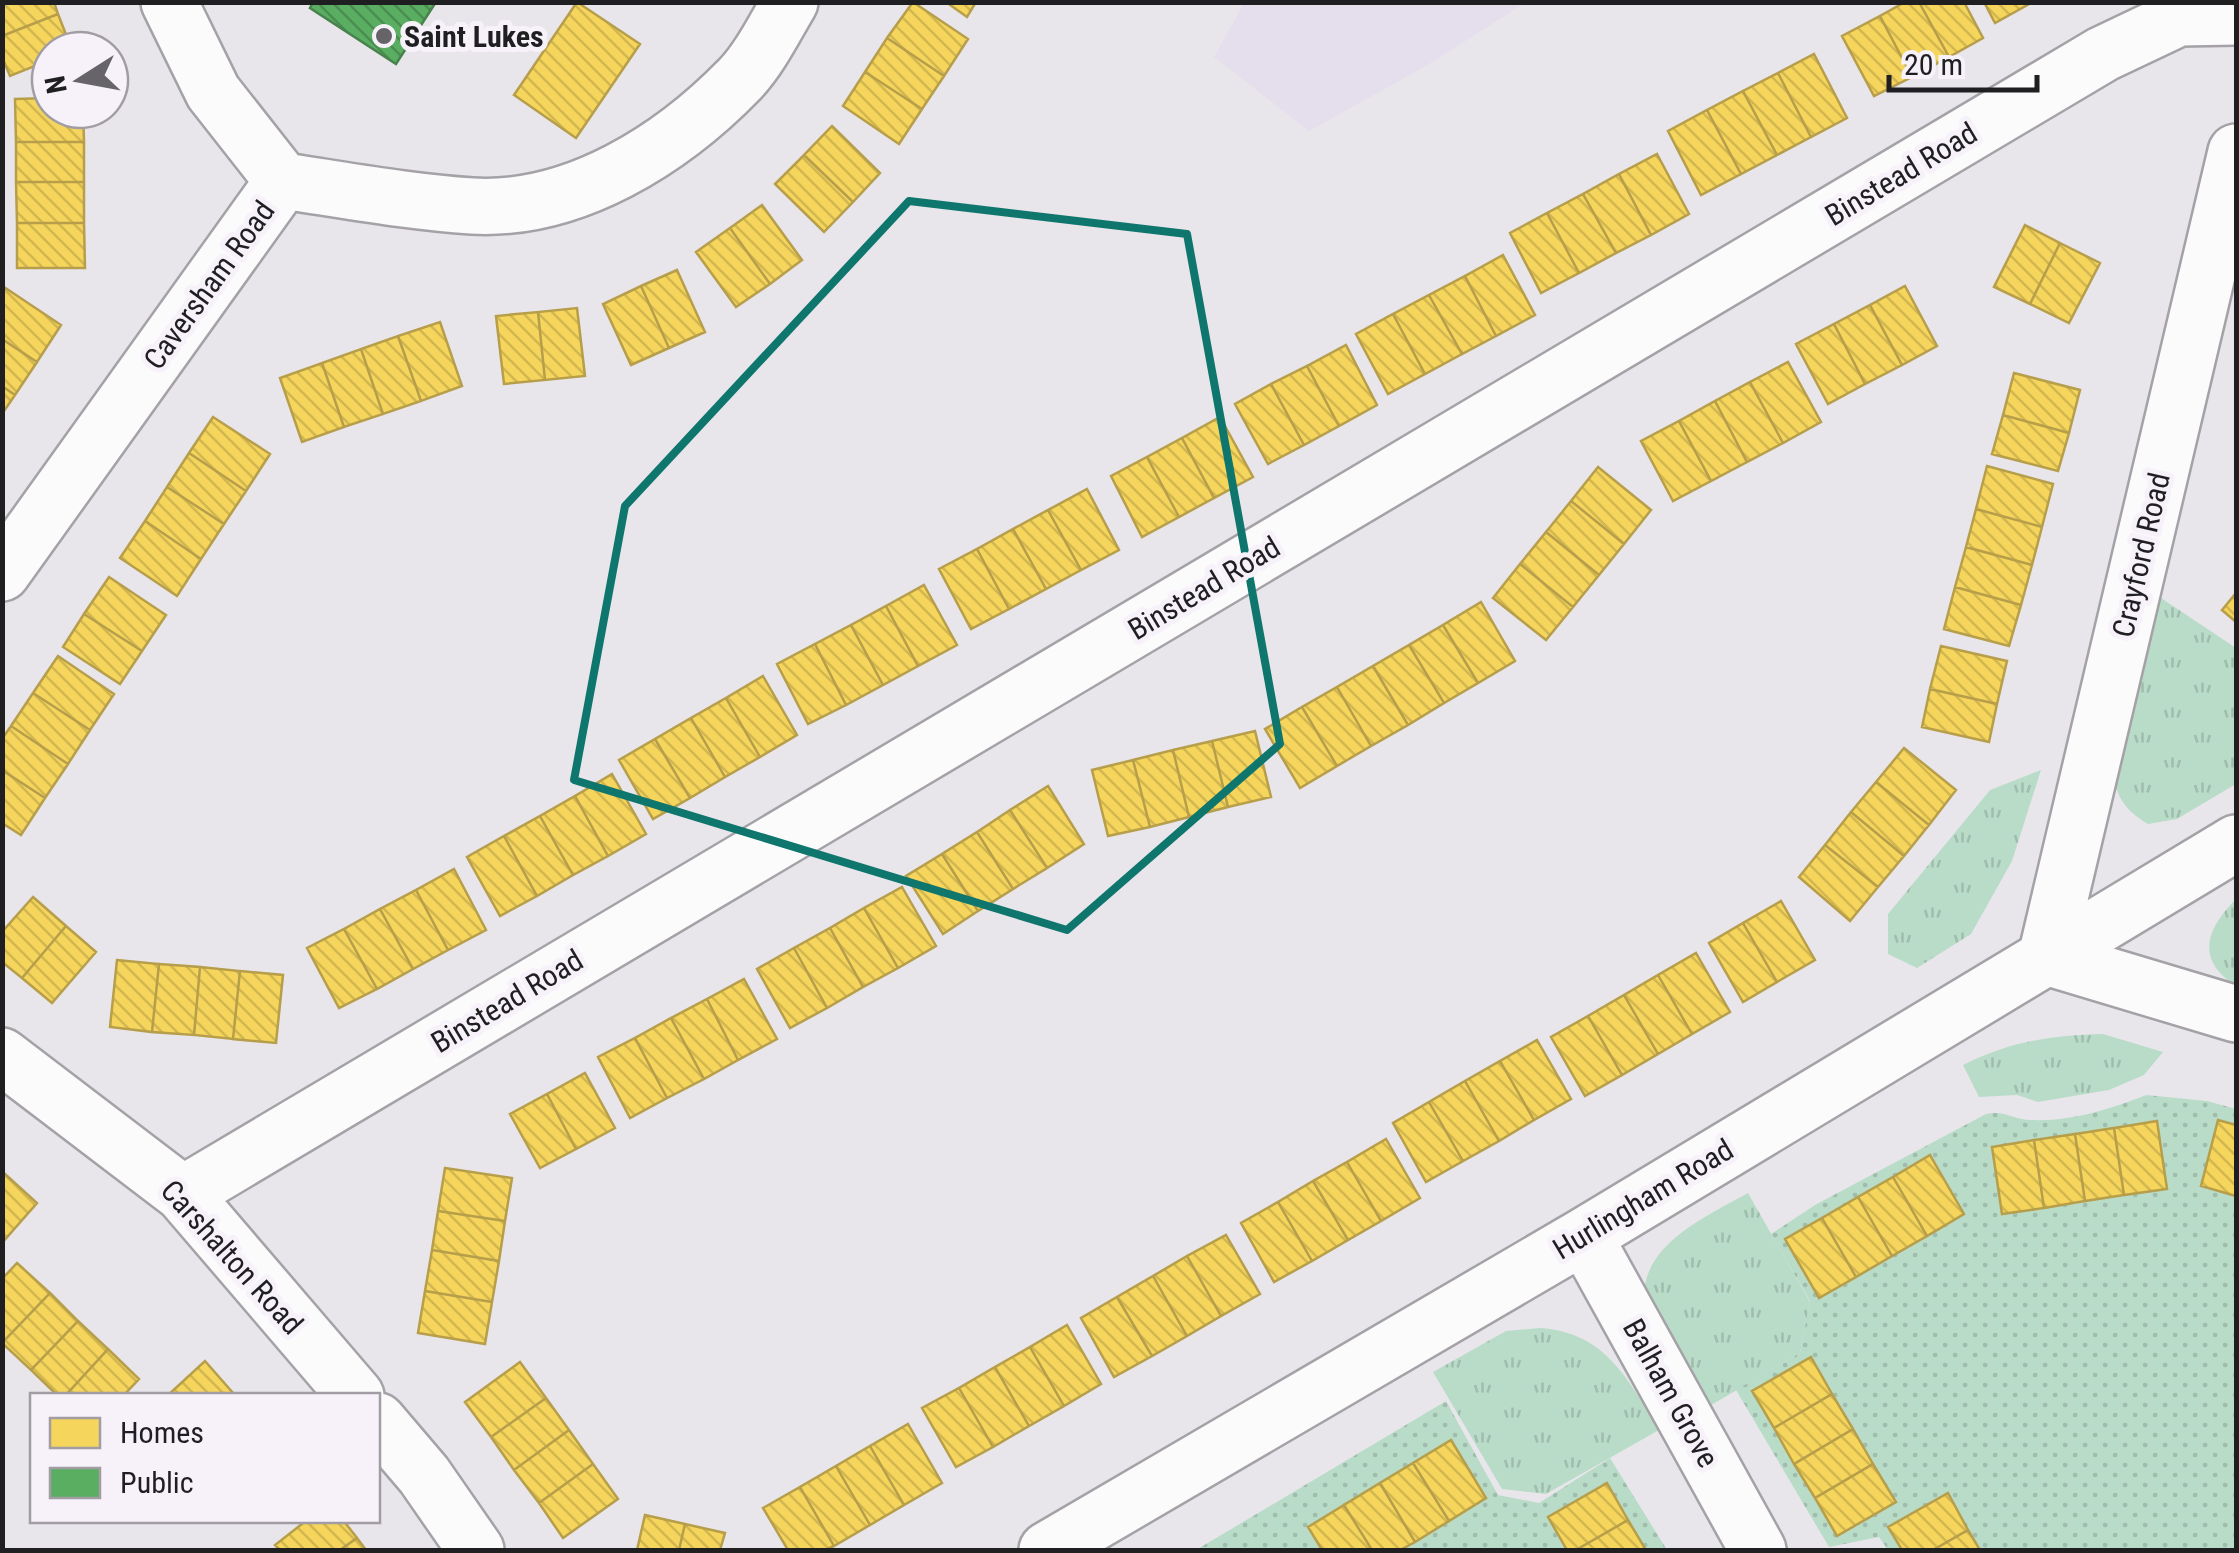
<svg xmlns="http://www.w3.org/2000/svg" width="2239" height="1553" viewBox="0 0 2239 1553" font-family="'Roboto Condensed',sans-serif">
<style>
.industrial{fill:#e5deec}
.grass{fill:url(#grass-tufts)}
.garden{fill:url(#garden-dots)}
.homes{fill:url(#homes-back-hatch);stroke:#b69e4a;stroke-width:2.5}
.public{fill:url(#public-back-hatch);stroke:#48834e;stroke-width:2.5}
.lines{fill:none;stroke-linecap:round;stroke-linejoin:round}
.minor-casing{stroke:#a4a2a6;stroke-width:60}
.minor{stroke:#fcfbfc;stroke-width:55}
.marked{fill:none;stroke:#0f766e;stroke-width:8;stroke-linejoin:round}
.poi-dot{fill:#666468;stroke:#f7f2fa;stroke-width:4}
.labels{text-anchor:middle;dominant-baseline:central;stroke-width:10;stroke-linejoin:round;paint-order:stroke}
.poi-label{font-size:30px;font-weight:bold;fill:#1f1e21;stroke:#f7f2fa;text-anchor:start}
.street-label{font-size:30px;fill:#1f1e21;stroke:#f7f2fa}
</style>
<defs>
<pattern id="grass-tufts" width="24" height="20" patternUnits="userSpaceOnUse" patternTransform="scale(2.5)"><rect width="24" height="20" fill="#b9dcc8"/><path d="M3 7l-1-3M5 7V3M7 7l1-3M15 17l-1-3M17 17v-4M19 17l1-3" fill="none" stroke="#9fbcac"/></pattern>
<pattern id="garden-dots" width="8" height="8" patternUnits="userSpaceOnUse" patternTransform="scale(2.5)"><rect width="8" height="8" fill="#b9dcc8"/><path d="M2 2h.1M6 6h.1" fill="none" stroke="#9fbcac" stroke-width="1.8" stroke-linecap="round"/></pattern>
<pattern id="homes-back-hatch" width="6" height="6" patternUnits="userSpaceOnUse" patternTransform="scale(2.5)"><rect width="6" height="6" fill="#f6d55c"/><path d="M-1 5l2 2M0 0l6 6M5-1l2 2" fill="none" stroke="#d2b650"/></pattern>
<pattern id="public-back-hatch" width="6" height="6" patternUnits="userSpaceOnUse" patternTransform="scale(2.5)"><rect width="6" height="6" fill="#5aae61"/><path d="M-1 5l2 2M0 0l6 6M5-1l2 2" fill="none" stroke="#4a8d50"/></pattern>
</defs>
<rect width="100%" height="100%" fill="#e9e6eb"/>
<path class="industrial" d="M1244 3V2L1525 3 1426 66 1309 131 1214 57Z"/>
<path class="grass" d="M2161 598 2236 648V784L2177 819 2148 824C2123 809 2117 797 2111 768Z
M2041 770 2012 861 1971 934 1917 968 1888 954V914L1990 790Z
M2236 899V986C2195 960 2206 929 2236 899Z
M2103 1034 2163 1052 2144 1075 2109 1090 2038 1102 2017 1095 1979 1097 1963 1065C2009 1042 2051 1035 2103 1034Z
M1748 1193 1810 1302 1800 1353 1701 1411C1685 1383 1659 1353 1649 1322 1624 1252 1700 1220 1748 1193Z
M1540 1328C1605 1332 1628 1379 1659 1430L1546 1494 1502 1489 1433 1372 1506 1331Z"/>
<path class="garden" d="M2146 1095 2207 1101 2236 1109V1550H1888L1879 1537 1829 1547 1736 1390 1800 1353 1810 1301 1771 1234 1815 1205 1986 1114C2006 1110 2013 1120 2031 1120 2069 1122 2111 1109 2146 1095Z
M1446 1401 1498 1495 1539 1503 1610 1458 1667 1550H1196Z"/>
<path class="homes" d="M2 2H54L58 14 2 36Z
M577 2 640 44 576 138 514 95Z
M913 2 968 39 944 76 887 38Z
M946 2H976L967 17Z
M1905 2H1919L1949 57 1912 77 1880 16Z
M1919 2H1964L1983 38 1949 57Z
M1984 2H2030L2031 3 1995 23Z
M58 14 72 50H50V60L10 76 2 57V36Z
M1880 16 1912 77 1874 96 1842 36Z
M887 38 944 76 922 109 865 72Z
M1814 54 1847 118 1811 137 1778 73Z
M865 72 922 109 899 144 843 106Z
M1778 73 1811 137 1777 155 1743 91Z
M1743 91 1777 155 1741 174 1707 110Z
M50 98V110H83L84 142H16L15 99Z
M1707 110 1741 174 1701 195 1668 131Z
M832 126 880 173 853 202 804 155Z
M16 142H84V182H16Z
M1657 154 1689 214 1651 235 1619 174Z
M804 155 853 202 824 232 775 184Z
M1619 174 1651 235 1616 253 1583 194Z
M16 182H84V223H17Z
M1583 194 1616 253 1579 273 1547 213Z
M762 205 802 260 770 284 730 228Z
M1547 213 1579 273 1541 293 1510 233Z
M17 223H84L85 268H17Z
M2025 225 2060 243 2030 304 1994 287Z
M730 228 770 284 736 307 696 252Z
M2060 243 2100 263 2069 323 2030 304Z
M1503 255 1535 315 1496 336 1465 276Z
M677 270 705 332 669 348 641 286Z
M1465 276 1496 336 1462 354 1429 295Z
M641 286 669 348 631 365 603 304Z
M1905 286 1937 346 1902 365 1870 305Z
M4 287 61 325 37 362 2 339Z
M1429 295 1462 354 1425 374 1393 314Z
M1870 305 1902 365 1865 384 1834 324Z
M577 308 585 376 545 380 538 312Z
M538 312 545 380 504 384 496 316Z
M1393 314 1425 374 1388 394 1356 334Z
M440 322 462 386 421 401 398 336Z
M1834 324 1865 384 1828 404 1796 344Z
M398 336 421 401 383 414 361 349Z
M2 339 37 362 15 395 2 386Z
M1346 345 1377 405 1339 426 1307 366Z
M361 349 383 414 344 427 322 363Z
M1788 362 1821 422 1783 443 1750 382Z
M322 363 344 427 302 442 280 378Z
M1307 366 1339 426 1304 445 1271 384Z
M2014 373 2080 390 2069 433 2003 415Z
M1750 382 1783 443 1747 462 1715 401Z
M1271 384 1304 445 1268 464 1235 404Z
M2 386 15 395 2 414Z
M1715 401 1747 462 1711 481 1679 421Z
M2003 415 2069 433 2058 471 1992 454Z
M213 417 270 454 246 491 189 453Z
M1220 417 1253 477 1214 498 1182 438Z
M1679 421 1711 481 1673 501 1641 441Z
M1182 438 1214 498 1179 517 1147 457Z
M189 453 246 491 224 524 167 487Z
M1147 457 1179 517 1142 537 1111 476Z
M1987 466 2053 484 2042 527 1976 509Z
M1598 467 1651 510 1624 544 1571 501Z
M167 487 224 524 201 559 145 521Z
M1087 489 1119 550 1081 570 1048 510Z
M1571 501 1624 544 1599 575 1546 532Z
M1976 509 2042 527 2032 565 1966 547Z
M1048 510 1081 570 1046 589 1013 529Z
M145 521 201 559 177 596 120 558Z
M1013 529 1046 589 1009 609 977 549Z
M1546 532 1599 575 1573 607 1520 564Z
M1966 547 2032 565 2021 605 1955 587Z
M977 549 1009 609 971 629 939 569Z
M1520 564 1573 607 1546 640 1493 598Z
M109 577 166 615 142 651 84 614Z
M924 585 957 645 918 666 886 606Z
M1955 587 2021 605 2009 646 1944 629Z
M2236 593V622L2222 610Z
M1481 602 1515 661 1478 683 1443 625Z
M886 606 918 666 883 685 851 625Z
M84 614 142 651 120 684 63 647Z
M851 625 883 685 846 705 815 644Z
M1443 625 1478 683 1444 703 1409 645Z
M815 644 846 705 808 724 777 664Z
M1409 645 1444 703 1408 725 1373 666Z
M1941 646 2007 661 1997 704 1930 689Z
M58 656 114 694 90 730 33 693Z
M1373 666 1408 725 1371 746 1337 687Z
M763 676 797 735 760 757 726 698Z
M1337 687 1371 746 1337 766 1302 707Z
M1930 689 1997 704 1989 742 1922 727Z
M33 693 90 730 68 764 11 726Z
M726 698 760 757 725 777 691 718Z
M1302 707 1337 766 1300 788 1265 729Z
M691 718 725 777 690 798 655 739Z
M11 726 68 764 45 798 2 770V739Z
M1255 731 1271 797 1228 807 1212 741Z
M655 739 690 798 653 819 619 760Z
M1212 741 1228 807 1189 817 1173 750Z
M1904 748 1956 790 1929 825 1876 782Z
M1173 750 1189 817 1150 827 1133 760Z
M1133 760 1150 827 1108 836 1092 770Z
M2 770 45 798 21 835 2 823Z
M612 774 646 834 608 856 575 796Z
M1876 782 1929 825 1904 856 1851 812Z
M1048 786 1084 844 1047 868 1010 810Z
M575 796 608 856 573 875 540 816Z
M1010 810 1047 868 1013 889 977 832Z
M1851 812 1904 856 1878 887 1825 845Z
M540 816 573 875 537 896 504 836Z
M977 832 1013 889 978 911 942 854Z
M504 836 537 896 500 916 467 857Z
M1825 845 1878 887 1850 921 1799 877Z
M942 854 978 911 943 934 906 876Z
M454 869 486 930 448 950 416 890Z
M902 887 936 946 898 968 864 908Z
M416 890 448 950 413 969 380 909Z
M33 897 66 926 22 978 2 962V932Z
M1781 901 1815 960 1777 982 1743 923Z
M864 908 898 968 863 987 830 928Z
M380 909 413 969 377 989 344 929Z
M1743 923 1777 982 1743 1002 1709 943Z
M66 926 96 952 52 1003 22 978Z
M830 928 863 987 827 1008 794 948Z
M344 929 377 989 339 1008 307 948Z
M794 948 827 1008 790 1028 757 969Z
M1696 953 1730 1012 1692 1034 1658 975Z
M117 960 159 964 152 1032 110 1027Z
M159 964 200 967 194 1035 152 1032Z
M200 967 240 971 233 1039 194 1035Z
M240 971 283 975 276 1043 233 1039Z
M1658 975 1692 1034 1658 1054 1624 995Z
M744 979 777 1039 738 1060 707 999Z
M1624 995 1658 1054 1622 1075 1588 1016Z
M707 999 738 1060 704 1079 671 1018Z
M1588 1016 1622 1075 1585 1096 1551 1037Z
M671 1018 704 1079 667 1098 635 1038Z
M635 1038 667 1098 630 1118 598 1057Z
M1537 1040 1571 1099 1534 1120 1500 1061Z
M1500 1061 1534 1120 1499 1141 1465 1081Z
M585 1073 615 1128 576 1149 547 1094Z
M1465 1081 1499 1141 1463 1161 1429 1102Z
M547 1094 576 1149 540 1168 510 1114Z
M1429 1102 1463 1161 1426 1182 1393 1123Z
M2218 1120 2236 1125V1196L2201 1186Z
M2157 1121 2167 1189 2124 1195 2114 1128Z
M2114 1128 2124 1195 2085 1201 2075 1134Z
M2075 1134 2085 1201 2044 1208 2034 1140Z
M1386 1139 1420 1198 1381 1221 1347 1162Z
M2034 1140 2044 1208 2002 1214 1992 1147Z
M1930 1155 1964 1214 1927 1236 1893 1177Z
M1347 1162 1381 1221 1348 1240 1313 1181Z
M445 1168 512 1178 505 1221 438 1211Z
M5 1174 37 1203 2 1243V1177Z
M1893 1177 1927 1236 1892 1256 1858 1197Z
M1313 1181 1348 1240 1312 1261 1278 1202Z
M1858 1197 1892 1256 1856 1277 1822 1218Z
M1278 1202 1312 1261 1274 1282 1241 1223Z
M438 1211 505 1221 499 1261 432 1250Z
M1822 1218 1856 1277 1819 1298 1785 1239Z
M1226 1235 1260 1294 1221 1316 1187 1256Z
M432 1250 499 1261 492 1302 425 1291Z
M1187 1256 1221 1316 1187 1336 1153 1276Z
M17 1263 50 1293 2 1343V1279Z
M1153 1276 1187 1336 1152 1356 1117 1297Z
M425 1291 492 1302 485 1344 418 1333Z
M50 1293 78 1321 31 1370 2 1343Z
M1117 1297 1152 1356 1114 1377 1081 1318Z
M78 1321 108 1349 65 1396H58L31 1370Z
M1067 1325 1101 1384 1064 1406 1030 1347Z
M1030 1347 1064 1406 1029 1426 995 1367Z
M108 1349 139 1379 123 1396H65Z
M1811 1357 1832 1394 1774 1428 1752 1391Z
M205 1361 233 1393 230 1396H167Z
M520 1362 546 1398 491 1437 465 1402Z
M995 1367 1029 1426 993 1447 959 1388Z
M959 1388 993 1447 956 1467 922 1408Z
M1832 1394 1853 1429 1794 1464 1774 1428Z
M546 1398 569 1430 514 1470 491 1437Z
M908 1424 942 1483 904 1505 870 1446Z
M1853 1429 1873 1464 1815 1498 1794 1464Z
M569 1430 593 1464 539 1503 514 1470Z
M1451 1440 1486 1498 1449 1521 1413 1463Z
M870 1446 904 1505 870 1525 836 1466Z
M1413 1463 1449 1521 1415 1542 1380 1483Z
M593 1464 618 1499 563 1538 539 1503Z
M1873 1464 1896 1502 1837 1536 1815 1498Z
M836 1466 870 1525 834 1546 800 1487Z
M1380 1483 1415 1542 1400 1550H1372L1344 1505Z
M1607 1483 1628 1520 1576 1550H1567L1548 1517Z
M800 1487 834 1546 825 1550H788L763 1508Z
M1948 1493 1968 1530 1933 1550H1902L1888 1527Z
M1344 1505 1372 1550H1322L1308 1527Z
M645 1515 685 1524 679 1550H637Z
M307 1520H343L357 1538 340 1550H280L275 1545Z
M1628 1520 1646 1550H1576Z
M685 1524 725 1533 720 1550H679Z
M1968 1530 1980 1550H1933Z
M357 1538 366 1550H340Z"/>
<path class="public" d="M313 2H436L396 64 310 8Z"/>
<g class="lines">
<defs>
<path id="minor" d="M169 2 213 92 283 181
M2236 152 2046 957 2236 1014
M2 573 283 181C345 190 409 202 472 206 574 212 672 149 740 79 760 58 775 27 790 2
M2 1056 183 1194 356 1396
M183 1194 2103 54 2179 18 2236 17
M1584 1236 1758 1550
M378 1421 424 1475 476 1550
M1047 1550 1584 1236 2236 843"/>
</defs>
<use href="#minor" class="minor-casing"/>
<use href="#minor" class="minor"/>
</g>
<path class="marked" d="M909 201 1187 234 1280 744 1067 930 574 780 625 506Z"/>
<circle class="poi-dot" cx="384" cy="36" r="10"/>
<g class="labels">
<g class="poi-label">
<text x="404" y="36">Saint Lukes</text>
</g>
<g class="street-label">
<text transform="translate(1901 174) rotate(-31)">Binstead Road</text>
<text transform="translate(209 285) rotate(-54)">Caversham Road</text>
<text transform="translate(2141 555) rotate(-77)">Crayford Road</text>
<text transform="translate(1204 588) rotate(-31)">Binstead Road</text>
<text transform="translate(507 1001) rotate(-31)">Binstead Road</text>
<text transform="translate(1643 1199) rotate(-31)">Hurlingham Road</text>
<text transform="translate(232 1257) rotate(48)">Carshalton Road</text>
<text transform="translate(1671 1393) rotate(61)">Balham Grove</text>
</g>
</g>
<rect width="2239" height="1553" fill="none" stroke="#1f1e21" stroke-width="10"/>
<rect x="30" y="1393" width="350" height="130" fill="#f7f2fa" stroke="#a19da3" stroke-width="2.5"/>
<rect x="50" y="1418" width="50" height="30" fill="#f6d55c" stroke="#a19da3" stroke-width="2.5"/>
<text x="120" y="1443" font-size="30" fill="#1f1e21">Homes</text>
<rect x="50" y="1468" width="50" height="30" fill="#5aae61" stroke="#a19da3" stroke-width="2.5"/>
<text x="120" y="1493" font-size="30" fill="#1f1e21">Public</text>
<g transform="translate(80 80) rotate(259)"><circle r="48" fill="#f7f2fa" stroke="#a19da3" stroke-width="2.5"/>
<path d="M0-8L18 38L0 25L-18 38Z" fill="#666468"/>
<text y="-15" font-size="28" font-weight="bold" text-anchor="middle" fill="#1f1e21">N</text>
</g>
<path d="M1889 75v15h148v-15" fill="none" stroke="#1f1e21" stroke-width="5"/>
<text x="1904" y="75" font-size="30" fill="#1f1e21" stroke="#f7f2fa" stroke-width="8" paint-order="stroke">20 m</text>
</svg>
